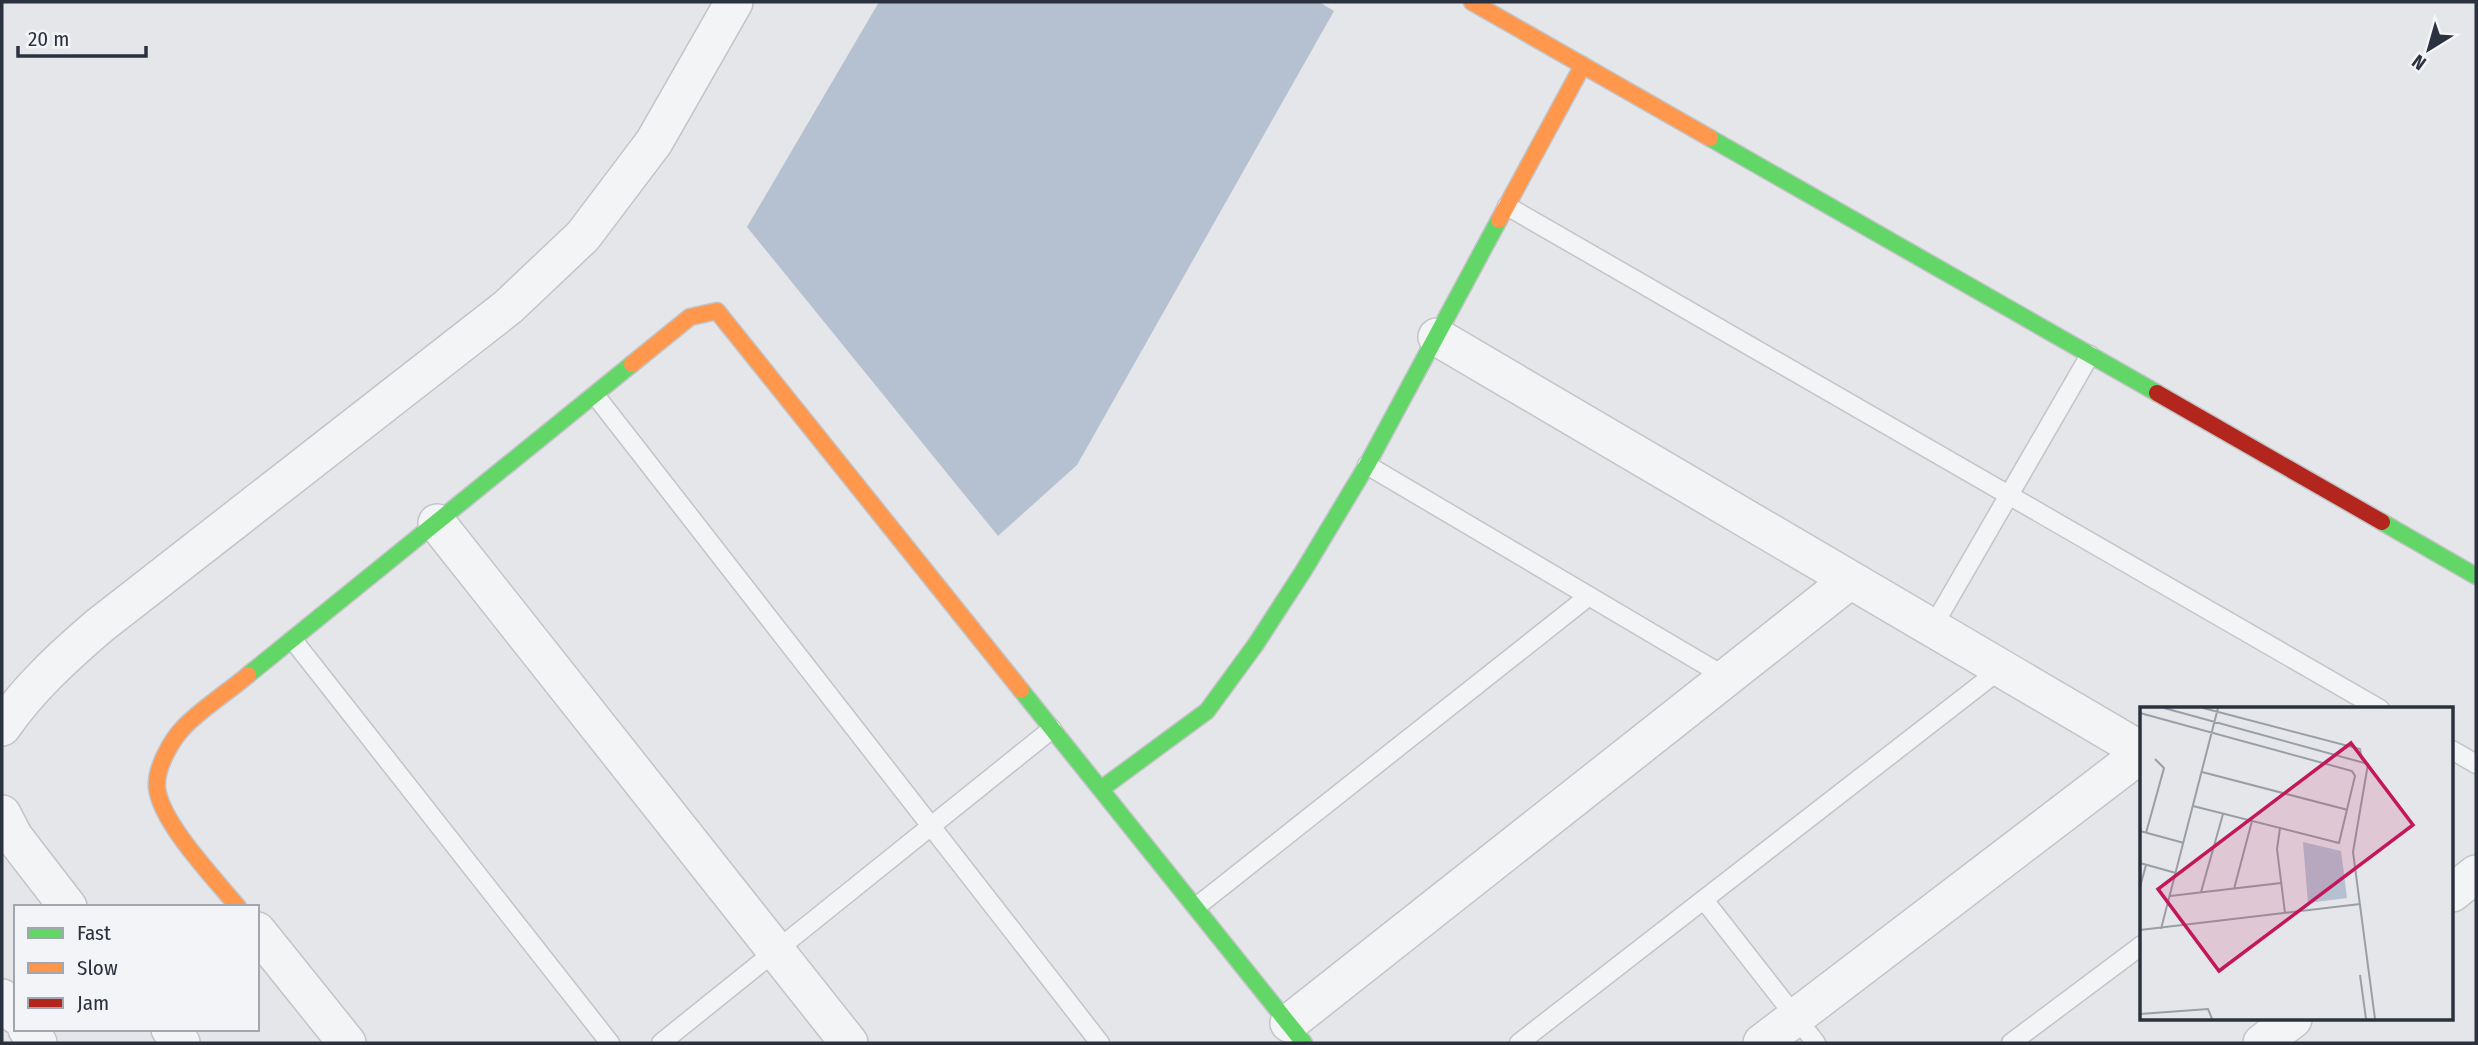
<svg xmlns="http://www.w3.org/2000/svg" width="2478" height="1045" viewBox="0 0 2478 1045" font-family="'Fira Sans Condensed',sans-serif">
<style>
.water{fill:#b5c0d0}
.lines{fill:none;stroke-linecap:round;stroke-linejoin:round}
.lane-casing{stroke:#c2c4c7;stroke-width:21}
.street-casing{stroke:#c2c4c7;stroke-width:40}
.fast-casing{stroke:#c2c4c7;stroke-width:19}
.slow-casing{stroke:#c2c4c7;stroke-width:19}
.jam-casing{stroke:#c2c4c7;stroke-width:19}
.lane{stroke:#f3f4f5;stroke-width:18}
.street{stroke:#f3f4f5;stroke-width:37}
.fast{stroke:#63d668;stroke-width:16}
.slow{stroke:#ff974d;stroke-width:16}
.jam{stroke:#b3261e;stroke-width:16}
.inset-road{fill:none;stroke:#9a9ea5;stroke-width:2}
.view{fill:#c2185b;fill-opacity:0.15;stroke:#c2185b;stroke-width:3.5}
.inset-edge{fill:none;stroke:#2c3140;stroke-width:3.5}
</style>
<rect width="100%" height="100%" fill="#e4e6e9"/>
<path class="water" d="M879 2H1319L1334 11 1077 465 998 536 747 227Z"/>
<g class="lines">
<defs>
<path id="lane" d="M1507 206 2380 709
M595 395 1100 1043
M1367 465 1726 677
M1932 628 2090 355
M293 640 610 1043
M2452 750 2476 764
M1704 900 1816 1043
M1196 907 1589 596
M661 1043 1052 729
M1519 1043 2002 668
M2011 1043 2142 945"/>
<path id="street" d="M1437 337 2142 751
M437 523 849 1043
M2 727C29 688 63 657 99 626L508 307 583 236 654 142 734 2
M2 814 14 837 68 907
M2452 893 2476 874
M257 931 347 1043
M2 998 16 1015
M1289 1023 1850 580
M27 1029 38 1043
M170 1029 181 1043
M1762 1043 2142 753
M2262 1043 2293 1019"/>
<path id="fast" d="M1710 138 2157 393
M2382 522 2476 576
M248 675 632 364
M1021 690 1304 1043
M1101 789 1207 711 1256 644 1304 570 1367 465 1499 220"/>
<path id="slow" d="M1472 2 1710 138
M1499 220 1583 65
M632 364 690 317 717 311 1021 690
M238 907C215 879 161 823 157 788 155 768 172 739 185 726 204 707 228 692 248 675"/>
<path id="jam" d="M2157 393 2382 522"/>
</defs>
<use href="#lane" class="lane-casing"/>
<use href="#street" class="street-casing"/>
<use href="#fast" class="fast-casing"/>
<use href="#slow" class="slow-casing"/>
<use href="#jam" class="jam-casing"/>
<use href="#lane" class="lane"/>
<use href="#street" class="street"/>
<use href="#fast" class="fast"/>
<use href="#slow" class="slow"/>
<use href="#jam" class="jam"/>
</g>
<g transform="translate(2140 707)">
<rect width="313" height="313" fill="#e4e6e9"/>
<path d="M163 135 201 144 207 191 168 196Z" fill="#b5c0d0"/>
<path class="inset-road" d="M24 1 228 57 213 145 235 312M63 1 220 42 222 53M0 6 212 64 215 69 199 136 53 99M62 65 208 103M140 121 137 142 145 206M0 124 44 136M6 126 24 61 15 52M0 156 36 166M0 180 6 158M94 182 112 114M61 185 83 107M30 189 141 176M21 222 78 1M0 223 220 197M220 268 226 312M0 307 68 302 72 312"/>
<path class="view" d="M211 36 273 118 79 264 18 182Z"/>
<rect width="313" height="313" class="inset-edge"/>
</g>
<rect width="2478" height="1045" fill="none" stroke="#2c3140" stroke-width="7"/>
<rect x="14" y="905" width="245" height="126" fill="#f2f4f7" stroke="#a3a6ae" stroke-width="2"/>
<rect x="28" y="928" width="35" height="10" fill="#63d668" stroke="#a3a6ae" stroke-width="2"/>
<text x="77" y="940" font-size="21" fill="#2c3140">Fast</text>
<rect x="28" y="963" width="35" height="10" fill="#ff974d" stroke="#a3a6ae" stroke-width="2"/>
<text x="77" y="975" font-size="21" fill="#2c3140">Slow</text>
<rect x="28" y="998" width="35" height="10" fill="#b3261e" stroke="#a3a6ae" stroke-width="2"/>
<text x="77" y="1010" font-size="21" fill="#2c3140">Jam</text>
<g transform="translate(2429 49) rotate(217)" stroke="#f2f4f7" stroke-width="5" paint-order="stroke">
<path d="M0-5L12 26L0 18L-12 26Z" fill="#2c3140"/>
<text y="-10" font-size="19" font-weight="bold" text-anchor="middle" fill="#2c3140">N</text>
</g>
<path d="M18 46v10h128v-10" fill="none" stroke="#2c3140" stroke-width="3.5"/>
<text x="28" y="46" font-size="21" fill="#2c3140" stroke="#f2f4f7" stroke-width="5" paint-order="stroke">20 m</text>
</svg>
